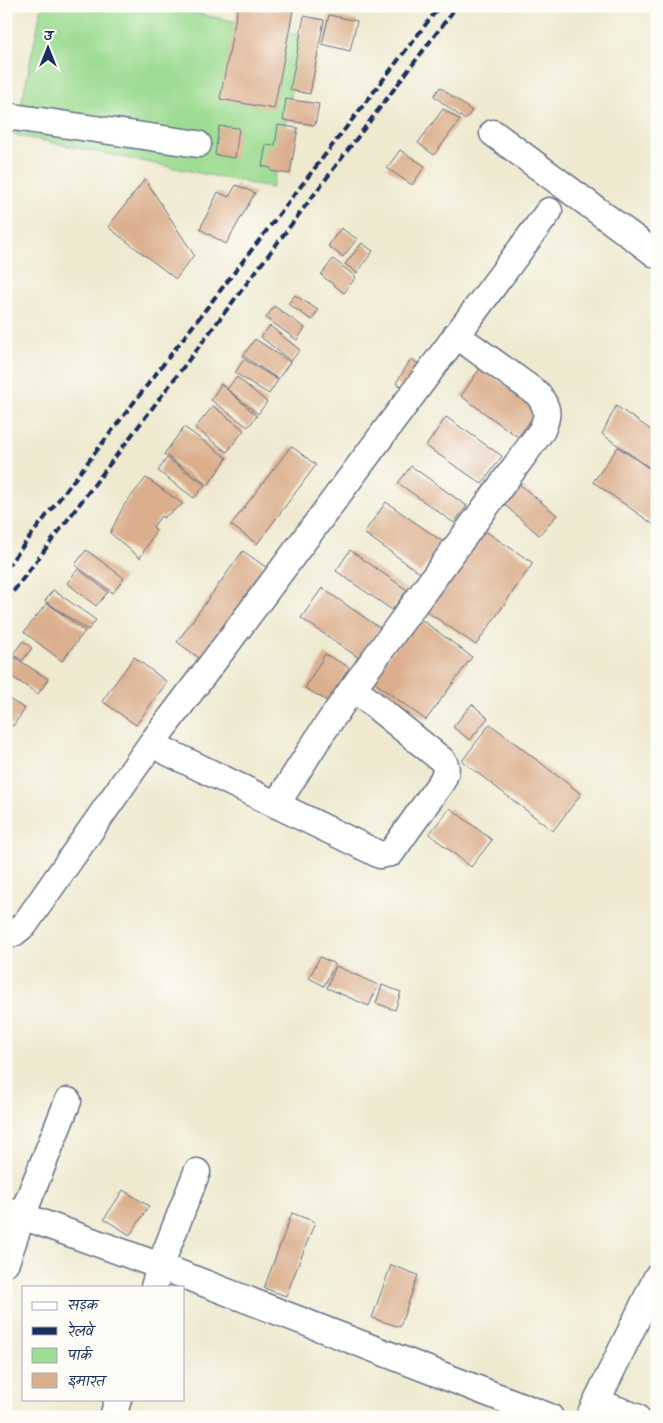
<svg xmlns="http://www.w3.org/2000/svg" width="663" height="1423" viewBox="0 0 663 1423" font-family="Kalam,'Playpen Sans Deva',sans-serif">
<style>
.green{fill:#9ddc92;stroke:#5c8678}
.building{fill:#dbaf8d}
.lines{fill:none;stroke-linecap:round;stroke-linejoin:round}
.minor-casing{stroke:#657086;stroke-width:29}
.minor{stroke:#fff;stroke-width:26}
.rail{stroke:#1b2f5e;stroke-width:4;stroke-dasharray:8 4;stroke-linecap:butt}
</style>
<rect width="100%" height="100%" fill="#fdfcf7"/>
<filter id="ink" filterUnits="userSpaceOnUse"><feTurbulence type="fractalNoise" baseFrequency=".02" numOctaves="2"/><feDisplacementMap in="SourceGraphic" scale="10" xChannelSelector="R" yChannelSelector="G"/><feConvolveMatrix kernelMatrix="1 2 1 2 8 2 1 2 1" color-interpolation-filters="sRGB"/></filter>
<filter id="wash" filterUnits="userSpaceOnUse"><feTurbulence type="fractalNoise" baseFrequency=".0096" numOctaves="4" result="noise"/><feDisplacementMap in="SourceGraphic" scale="20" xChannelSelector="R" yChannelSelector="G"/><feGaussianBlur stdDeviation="1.12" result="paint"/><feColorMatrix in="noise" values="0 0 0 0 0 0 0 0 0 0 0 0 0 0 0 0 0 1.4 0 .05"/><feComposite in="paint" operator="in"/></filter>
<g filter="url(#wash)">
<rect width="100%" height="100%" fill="#eee9cf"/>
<path class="green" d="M42 6H161L303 36 272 188 15 135Z"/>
<g id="blocks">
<path class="building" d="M238 6H265L293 11 274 109 220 99Z
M329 15 357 21 350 51 322 44Z
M304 16 324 20 310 94 290 90Z
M440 87 472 111 465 120 434 96Z
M286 99 319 104 315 125 283 120Z
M443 109 460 120 434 155 418 143Z
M278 125 298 128 290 174 271 171V168L262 166 266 145 275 146Z
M219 126 239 128 235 158 215 155Z
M400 150 425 166 412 185 387 168Z
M145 179 194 255 176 279 108 227Z
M236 185 255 193 226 244 200 229 218 192 229 197Z
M341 228 357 239 343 257 328 246Z
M362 243 373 251 357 273 345 264Z
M333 259 356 277 344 293 321 275Z
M295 295 318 310 312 320 288 304Z
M274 306 305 328 297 340 266 318Z
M270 326 300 350 291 361 261 337Z
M255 339 290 362 278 379 243 356Z
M244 359 278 380 269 394 235 373Z
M411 359 426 369 411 392 396 383Z
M481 367 539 409 518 437 461 396Z
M237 377 267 402 258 414 227 389Z
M221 384 257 416 248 427 211 400Z
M213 406 244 430 227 452 195 428Z
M616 406 657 434V473L602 434Z
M446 417 502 456 482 484 426 446Z
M184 427 227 458 208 485 164 454Z
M291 446 316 465 257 544 231 525Z
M618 447 657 474V527L593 482Z
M167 458 205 485 194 498 158 471Z
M411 466 467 506 454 523 398 483Z
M146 478 183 504 163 518 161 516 153 527 156 530 140 558 110 533 124 505Z
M514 480 557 515 539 535 499 500Z
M386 502 443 542 420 573 364 533Z
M482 529 533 563 476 645 426 611Z
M86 550 124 578 113 593 75 565Z
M350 550 407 590 392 610 336 571Z
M243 551 267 568 202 660 177 642Z
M78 569 108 592 96 606 67 583Z
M322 588 380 628 359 658 301 618Z
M53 590 96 620 88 630 45 601Z
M47 603 85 631 62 661 24 632Z
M418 617 472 657 426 720 371 680Z
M23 641 32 648 22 661 13 654Z
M325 654 349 667 329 702 305 688Z
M11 655 48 679 38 694 6 673V662Z
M134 657 167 682 136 725 102 701Z
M6 697 25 709 13 726 6 722Z
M472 704 488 718 470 740 453 727Z
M490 724 581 794 553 831 462 761Z
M450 808 492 840 471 867 429 834Z
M320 957 335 964 324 986 309 978Z
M336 966 378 985 369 1006 327 988Z
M382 985 401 992 395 1010 376 1003Z
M123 1190 149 1206 130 1235 104 1219Z
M292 1213 315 1222 286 1296 264 1288Z
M391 1265 418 1275 400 1327 372 1318Z"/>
</g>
</g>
<g filter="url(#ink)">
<use href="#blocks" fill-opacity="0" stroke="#657086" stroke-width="1"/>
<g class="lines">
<defs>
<path id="minor" d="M6 116 198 144
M493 133 657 255
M151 744 368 849 380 855 391 853 442 781C446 773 448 767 442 760L353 688
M276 805 321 734 353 688 542 430C549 414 548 408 538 394L456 335
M6 936 14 933 25 924 151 744 229 641 549 211
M6 1210 160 1266 550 1417
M6 1262 22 1216 68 1101
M154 1287 160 1266 197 1172
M597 1402 636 1417
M113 1417 118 1399
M589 1417 657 1277"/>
</defs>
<use href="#minor" class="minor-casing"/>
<use href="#minor" class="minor"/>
<path class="rail" d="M6 568 440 6
M6 601 457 6"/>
</g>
</g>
<rect width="663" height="1423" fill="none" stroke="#fdfcf7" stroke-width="25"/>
<rect x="22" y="1286" width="162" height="115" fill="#fdfcf7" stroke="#a3aaba"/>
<rect x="32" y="1302" width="25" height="8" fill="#ffffff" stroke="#a3aaba"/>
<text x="68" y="1310" font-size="15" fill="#1b2f5e">सड़क</text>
<rect x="32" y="1327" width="25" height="8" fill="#1b2f5e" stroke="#a3aaba"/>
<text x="68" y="1336" font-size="15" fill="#1b2f5e">रेलवे</text>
<rect x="32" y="1348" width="25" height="15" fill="#9ddc92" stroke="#a3aaba"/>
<text x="68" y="1360" font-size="15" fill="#1b2f5e">पार्क</text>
<rect x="32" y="1373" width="25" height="15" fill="#dbaf8d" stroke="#a3aaba"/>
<text x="68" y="1386" font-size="15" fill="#1b2f5e">इमारत</text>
<g transform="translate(48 48)" stroke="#fdfcf7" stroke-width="4" paint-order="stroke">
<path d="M0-4L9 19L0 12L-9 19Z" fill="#1b2f5e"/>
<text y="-8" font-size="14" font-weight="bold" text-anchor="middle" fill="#1b2f5e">उ</text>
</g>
</svg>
